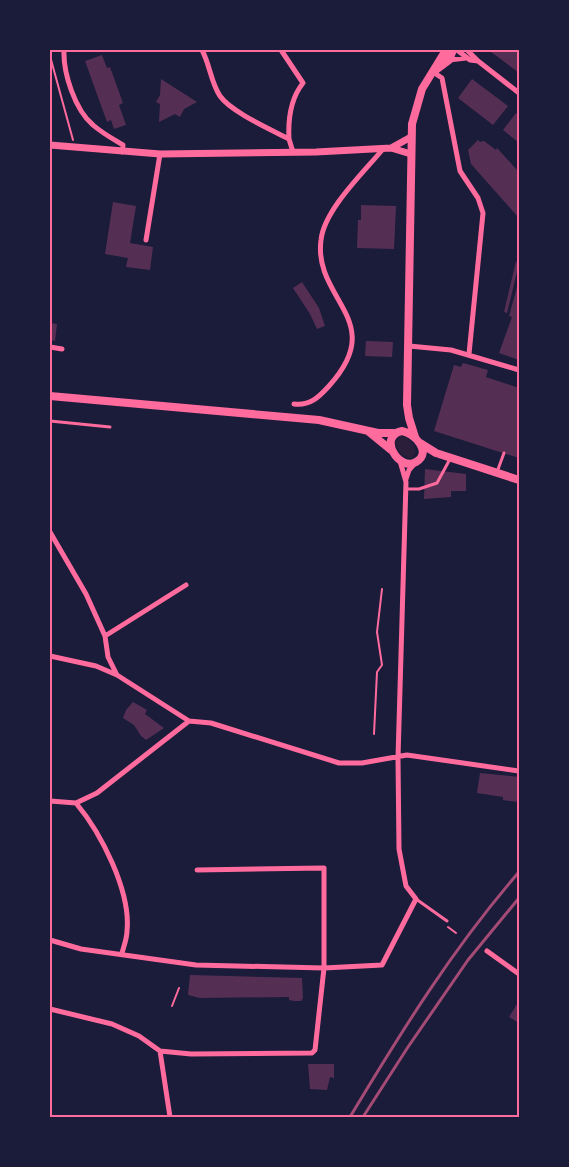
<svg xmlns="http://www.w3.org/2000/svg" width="569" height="1167" viewBox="0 0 569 1167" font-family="'PT Sans Narrow',sans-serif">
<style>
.green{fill:#2a1e3b}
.building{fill:#542f53}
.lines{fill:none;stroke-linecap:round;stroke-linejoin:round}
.path{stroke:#ff6b9d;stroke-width:2}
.service{stroke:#ff6b9d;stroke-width:3}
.minor{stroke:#ff6b9d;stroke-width:5}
.tertiary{stroke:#ff6b9d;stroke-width:7}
.secondary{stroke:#ff6b9d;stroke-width:8}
.rail{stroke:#a44b75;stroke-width:3}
.neatline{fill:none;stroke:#ff6b9d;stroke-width:2}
</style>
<rect width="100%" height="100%" fill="#1b1b3a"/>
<path class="green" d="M400 436C409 437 414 444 416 452L412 458C403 458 397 451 396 442Z"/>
<path class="building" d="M488 50H518L519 73 498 57Z
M102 55 107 68 110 67 123 103 119 105 126 125 114 129 111 120 107 122 85 61Z
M161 79 197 102 184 109 180 117 175 114 159 122 160 104 156 102 160 95Z
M472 79 508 106 493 125 458 98Z
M516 113 519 115V143L503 130Z
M478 140 480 142 484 141 496 150 497 148 519 172V218L471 164 468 150Z
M113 202 136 206 130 243 153 247 150 270 126 267 128 258 105 254Z
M361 205 396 206 394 249 357 248 358 220H361Z
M516 261 519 264 507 313 504 312Z
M519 280V360L499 353 512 317 509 316Z
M302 282 319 308 325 326 317 329 310 314 293 288Z
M50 323 57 324 55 341 50 340Z
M366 341 393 342 392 357 365 356Z
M463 363 488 370 486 377 519 388V458L434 431 454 365 461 367Z
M425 469 466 474V491H451V497L424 499Z
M133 702 147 710 145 714 164 728 146 740 141 736 134 725 123 718 126 710Z
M480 773 519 777V802L503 800V797L477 793Z
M190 975 302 978 303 998 301 1001H294L289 1000V997L200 998 188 995Z
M517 1004H519V1023L509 1017Z
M308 1064H334V1078L330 1077 327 1090 310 1089Z"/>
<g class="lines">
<path class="path" d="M50 56 73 140
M374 734 377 672 382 665 377 632 382 589
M448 927 456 933
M172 1006 179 988"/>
<path class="service" d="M50 421 110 427
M497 472 504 453
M406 489H419L437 483 450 459
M416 899 447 921"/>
<path class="minor" d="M64 50C63 73 75 110 93 125 102 133 113 139 123 145L122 152
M202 50C210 65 211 83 220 96 231 112 272 130 289 139L293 152
M281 50 303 83C291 98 288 120 289 139
M457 50 470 60 478 61
M467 50 478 61 519 93
M449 60 466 58
M433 72 442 78 460 171 478 198 483 213 469 354
M146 240 160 154
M409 346 451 350 519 370
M50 347 62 349
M294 404C310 406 319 397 329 386 389 320 313 300 321 240 324 210 364 172 383 149
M406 479 409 470 415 463
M50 532 86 594 105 636 108 657 117 675
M105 636 186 585
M50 656 96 666 117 675 189 721
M50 801 76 803 97 793 189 721 211 723 339 763H362L407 755 519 771
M76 803C101 833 131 891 127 931 127 938 124 946 122 953
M50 940 81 949 196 965 324 968 382 965 416 899 406 886 399 849 398 758 406 482 400 461
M487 951 519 974
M50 1009 112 1024 139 1036 160 1051 191 1054 312 1053 315 1050 324 968V868L197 870
M160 1051 170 1117"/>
<path class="tertiary" d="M50 145 160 154 316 152 391 148 411 137
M391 148 411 154"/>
<path class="secondary" d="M433 72 449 60 453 50
M50 396 319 420 378 433H394
M402 431C414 433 433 452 416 462 399 472 377 436 402 431Z
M369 432 391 450
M415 437 409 418 407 405 412 124 422 89 446 50
M420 443 436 453 519 480"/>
<path class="rail" d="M350 1117C401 1032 453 948 519 872
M363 1117 408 1047 468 960 519 898"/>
</g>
<rect width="569" height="1167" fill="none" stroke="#1b1b3a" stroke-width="102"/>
<rect x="51" y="51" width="467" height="1065" class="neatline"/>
</svg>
